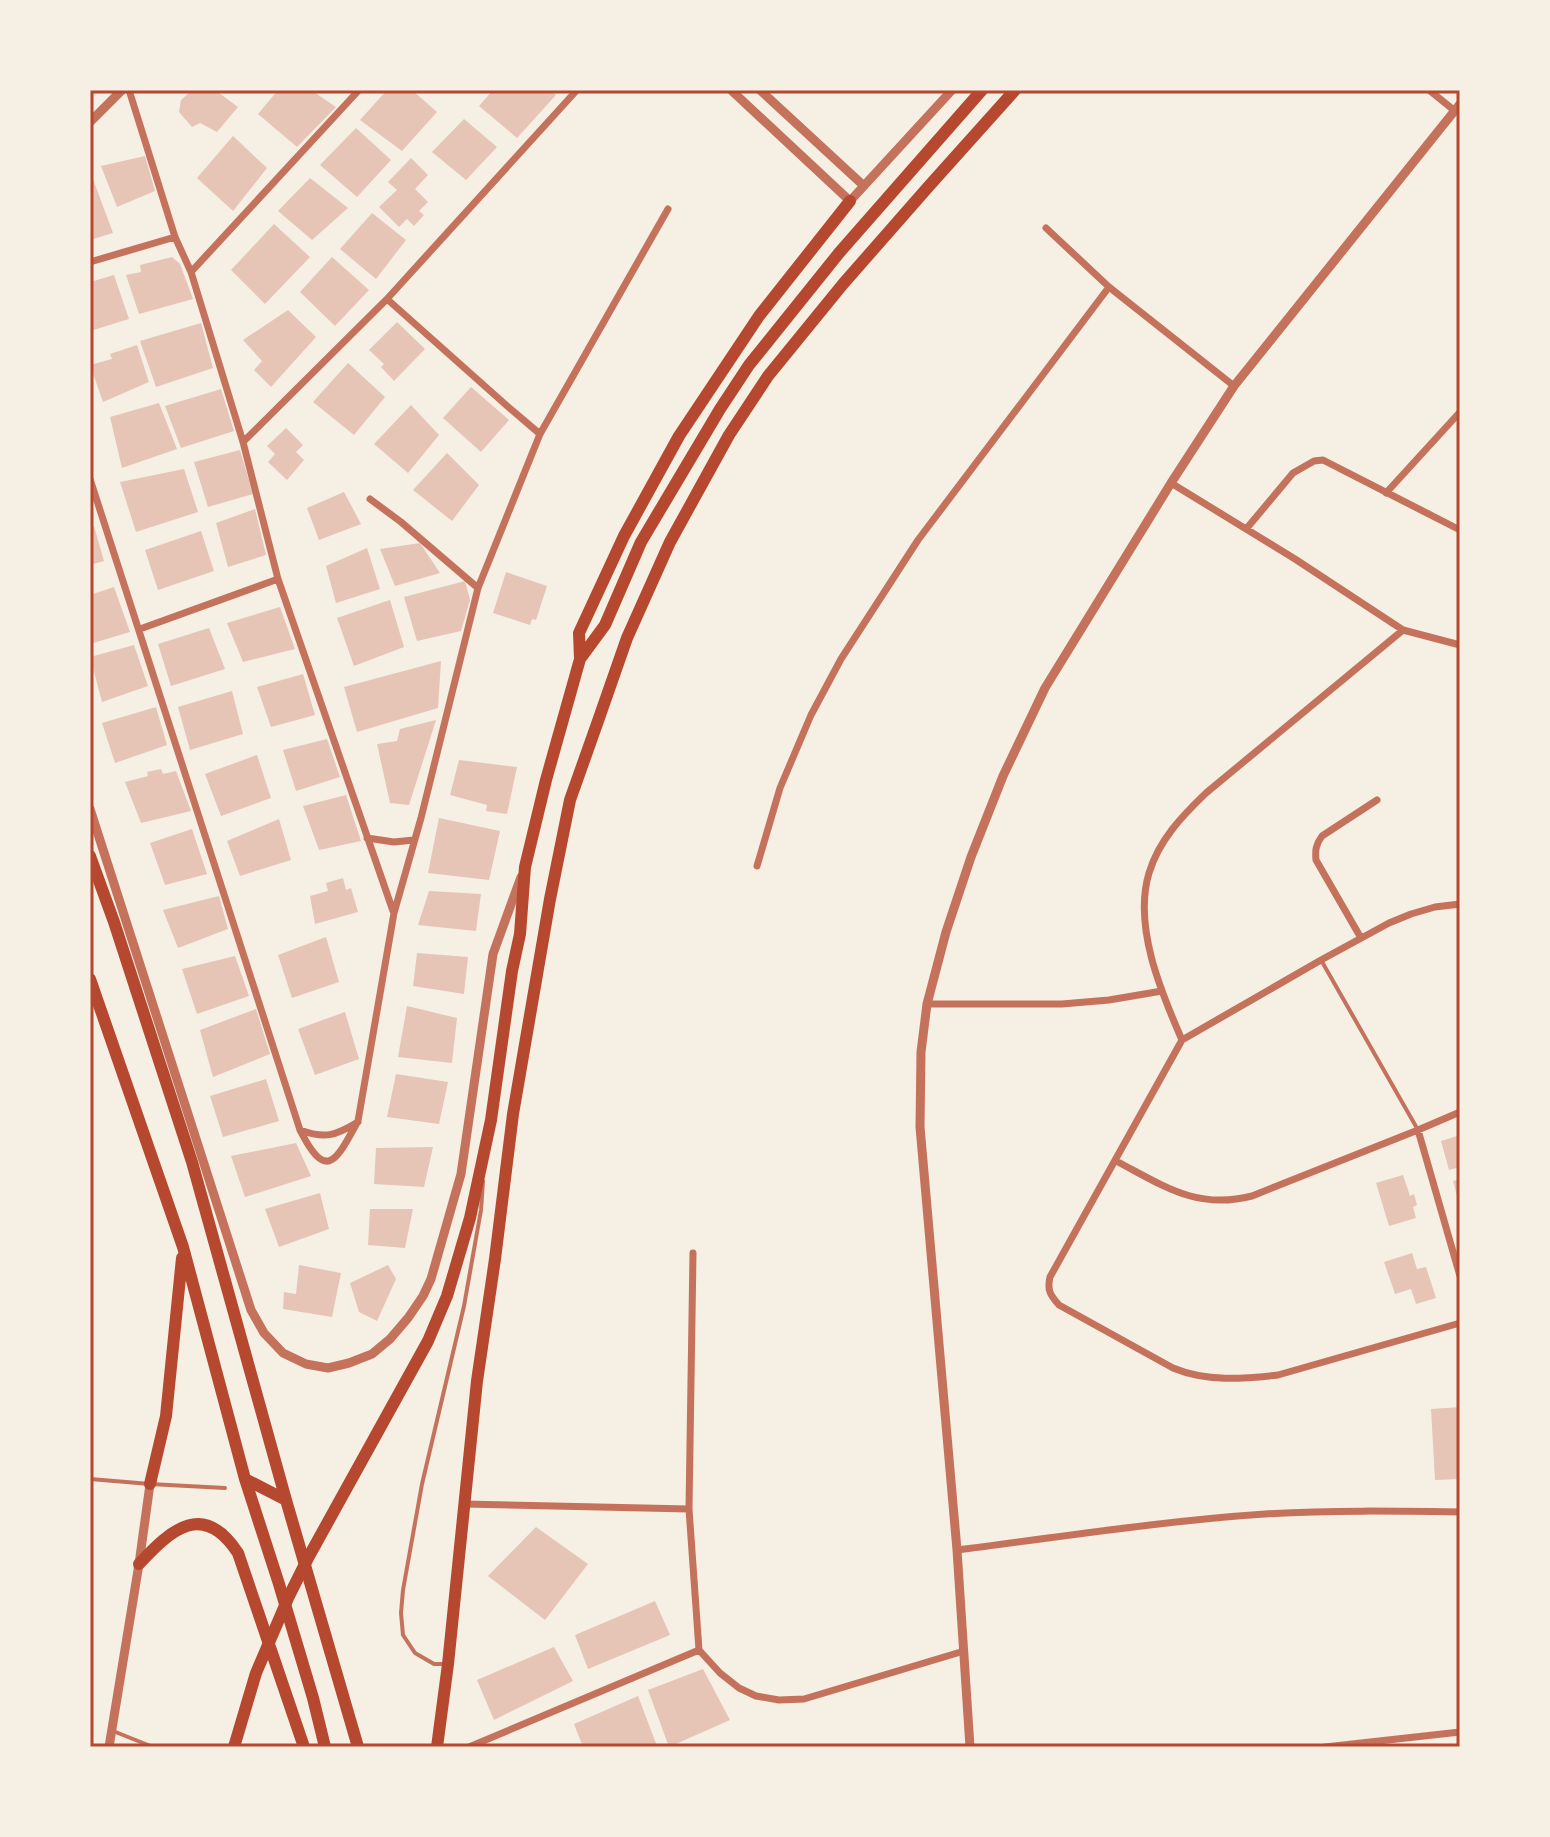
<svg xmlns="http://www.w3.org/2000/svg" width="1550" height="1837" viewBox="0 0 1550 1837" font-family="'Fira Sans',sans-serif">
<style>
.building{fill:#e6c5b7}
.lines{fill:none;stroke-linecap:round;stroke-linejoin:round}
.service{stroke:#c5725c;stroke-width:4}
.minor{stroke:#c5725c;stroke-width:7}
.tertiary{stroke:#c5725c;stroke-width:9}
.primary{stroke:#b5482f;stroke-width:12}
.trunk{stroke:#b5482f;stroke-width:12}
.neatline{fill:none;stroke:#b5482f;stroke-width:3}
</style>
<rect width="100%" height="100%" fill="#f6efe4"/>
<path class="building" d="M192 90H215L238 107 217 132 200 123 192 127 179 112 181 100Z
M278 90H311L336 107 297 147 258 114Z
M387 90H412L437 112 402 151 360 120Z
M493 90H549L556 95 517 138 479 106Z
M464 119 497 147 466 180 432 152Z
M356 128 391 160 357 197 320 165Z
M233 136 267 168 233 211 197 178Z
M145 156 155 191 117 207 101 166Z
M411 158 428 175 415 189 428 202 419 211 424 215 414 226 407 219 399 227 379 207 397 190 388 182Z
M310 178 348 208 312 240 278 211Z
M93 179 113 233 90 240V180Z
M372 213 406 240 376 279 340 249Z
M274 224 310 257 265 304 231 270Z
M172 257 180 264 193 299 139 314 126 275 141 272 140 265Z
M332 257 369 290 335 326 300 292Z
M114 275 129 319 90 331V282Z
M288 310 316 337 271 387 254 370 262 361 243 340Z
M397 322 425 349 394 381 381 367 384 364 369 350Z
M201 323 213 368 156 387 140 341Z
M137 345 149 382 103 402 90 365 112 359 110 354Z
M348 363 385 397 354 435 313 402Z
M471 387 509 420 481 452 443 418Z
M221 389 234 431 181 448 165 406Z
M159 403 177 449 122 468 110 417Z
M411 405 439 435 408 473 374 444Z
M286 428 303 445 296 452 304 460 287 480 268 462 275 454 267 446Z
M240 450 253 494 208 507 194 462Z
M447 453 479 485 452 521 413 490Z
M184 469 198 512 136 532 120 482Z
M344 492 361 524 319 540 307 508Z
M255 509 266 555 228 567 216 523Z
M94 526 104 561 90 565V527Z
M201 531 214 571 158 590 145 550Z
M420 543 440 573 395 586 380 549Z
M367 548 380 589 336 603 326 566Z
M506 572 547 586 536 620 532 619 530 625 493 613Z
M465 581 470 600 461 631 417 641 404 597Z
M114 587 130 632 90 644V595Z
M390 600 404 647 354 666 337 618Z
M280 607 295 649 243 662 227 623Z
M209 628 225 669 171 686 158 644Z
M134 645 148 686 102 702 90 657Z
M441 661 438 708 357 732 344 687Z
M303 674 315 715 271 727 257 687Z
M232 691 243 734 190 750 178 707Z
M156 707 167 745 115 763 102 723Z
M436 720 409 805 390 803 377 744 397 741 400 729Z
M327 739 340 777 296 791 283 750Z
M257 755 271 798 221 816 205 774Z
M459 760 517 767 507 814 486 811 487 805 450 795Z
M161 769 163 774 176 771 191 811 141 823 125 782 148 776 147 772Z
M346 795 361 841 319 850 303 806Z
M439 818 500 831 489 880 428 873Z
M279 819 291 860 240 876 227 841Z
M192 829 207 874 165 885 150 843Z
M343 878 346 890 351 888 358 912 315 924 310 896 328 891 326 883Z
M429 891 481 894 476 931 418 925Z
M219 896 228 929 178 948 163 910Z
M326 937 339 982 292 998 278 955Z
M417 953 468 957 464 994 413 986Z
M235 956 249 996 197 1014 182 969Z
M407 1006 457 1018 452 1063 398 1057Z
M256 1009 270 1054 213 1077 200 1030Z
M345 1012 359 1059 315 1075 298 1029Z
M396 1074 448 1082 439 1124 387 1117Z
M266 1079 279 1121 223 1137 210 1096Z
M1460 1135V1167L1449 1170 1441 1141Z
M296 1143 311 1176 245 1197 231 1156Z
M433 1147 424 1187 374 1184 376 1148Z
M1403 1175 1410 1196 1414 1194 1417 1205 1413 1207 1416 1218 1389 1226 1376 1183Z
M1460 1179V1195L1457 1196 1453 1181Z
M320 1193 329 1229 279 1247 265 1209Z
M370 1209H413L405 1248 368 1245Z
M1412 1253 1417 1269 1426 1267 1436 1298 1416 1304 1411 1289 1395 1294 1384 1262Z
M299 1265 341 1273 332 1317 283 1309 284 1292 296 1294Z
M388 1265 396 1279 377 1321 359 1312 350 1283Z
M1460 1407V1479L1435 1480 1431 1409Z
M536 1527 588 1564 545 1620 488 1576Z
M655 1601 670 1635 588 1669 575 1635Z
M554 1647 573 1681 494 1720 477 1680Z
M703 1669 730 1720 669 1747 648 1690Z
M638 1696 657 1746 654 1747H583L574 1724Z"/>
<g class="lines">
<path class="service" d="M1321 960 1418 1130
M90 1479 150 1484 225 1488
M447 1664H434L415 1653 403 1635 401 1613 403 1590 422 1484 464 1306 481 1210 483 1181
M113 1731 153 1747"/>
<path class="minor" d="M129 90 175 237 191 272 243 442 278 579 393 911
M1429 90 1455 111
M1046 228 1109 287 1234 386
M90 262 175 237
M191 272 359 90
M387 299 506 405 540 434
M243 442 387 299 577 90
M90 479 300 1130C327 1184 337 1159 358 1121L394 913 421 818 478 588 540 434 668 209
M1171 483 1295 559 1403 630 1460 645
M1386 493 1460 412
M370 499 401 522 478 588
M1247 528 1293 473 1314 461 1323 460 1460 530
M140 629 278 579
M367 838 394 842 414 840
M757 866 780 788 811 715 841 659 918 540 1109 287
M1460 904 1435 907 1411 914 1389 923 1321 960 1182 1040 1050 1277C1047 1290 1050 1295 1059 1305L1173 1368C1207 1382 1242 1379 1278 1375L1460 1323
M1361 938 1316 860C1315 850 1316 844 1322 836L1377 800
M927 1004H1062L1109 1000 1162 991
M1182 1040C1161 992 1133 926 1149 873 1159 840 1182 816 1206 793L1403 630
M300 1130C325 1139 335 1136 358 1122
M1418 1130 1460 1276
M1116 1161C1164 1186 1196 1210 1252 1196L1418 1130 1460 1112
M693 1253 689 1509 699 1650 720 1673 739 1688 756 1696 779 1700 804 1699 964 1651
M464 1504 689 1509
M957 1550C1059 1537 1162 1521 1265 1514 1330 1510 1395 1511 1460 1512
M469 1747 699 1650
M1325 1747 1460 1732"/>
<path class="tertiary" d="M731 90 850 201 952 90
M760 90 864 186
M90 122 122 90
M90 809 251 1310 264 1333 283 1353 306 1364 328 1368 349 1363 372 1354 390 1339 408 1318 423 1296 431 1279 461 1174 493 954 521 877
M109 1747 139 1564 150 1484
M970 1747 957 1550 920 1127 921 1052 927 1004 946 932 971 857 1003 776 1045 688 1171 483 1234 386 1460 104"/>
<path class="primary" d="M90 856 114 922 192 1162 286 1500 358 1747
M90 979 183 1247 245 1479 279 1584 313 1698 325 1747
M245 1479 286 1500
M150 1484 166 1416 182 1258
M139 1564C172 1528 204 1501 238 1553L304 1747"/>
<path class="trunk" d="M580 659 579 633 624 536 679 436 759 316 850 201
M234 1747 256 1673 289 1596 308 1558 428 1341 447 1296 470 1218 491 1120 512 971 520 934 525 867 546 780 580 659 605 625 641 542 720 409 749 365 839 253 982 90
M437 1747 448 1664 477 1381 495 1259 513 1114 550 899 570 800 598 721 627 638 670 542 729 435 768 376 843 284 929 186 1015 90"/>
</g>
<rect width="1550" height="1837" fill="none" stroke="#f6efe4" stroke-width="184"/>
<rect x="92" y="92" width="1366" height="1653" class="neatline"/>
</svg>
